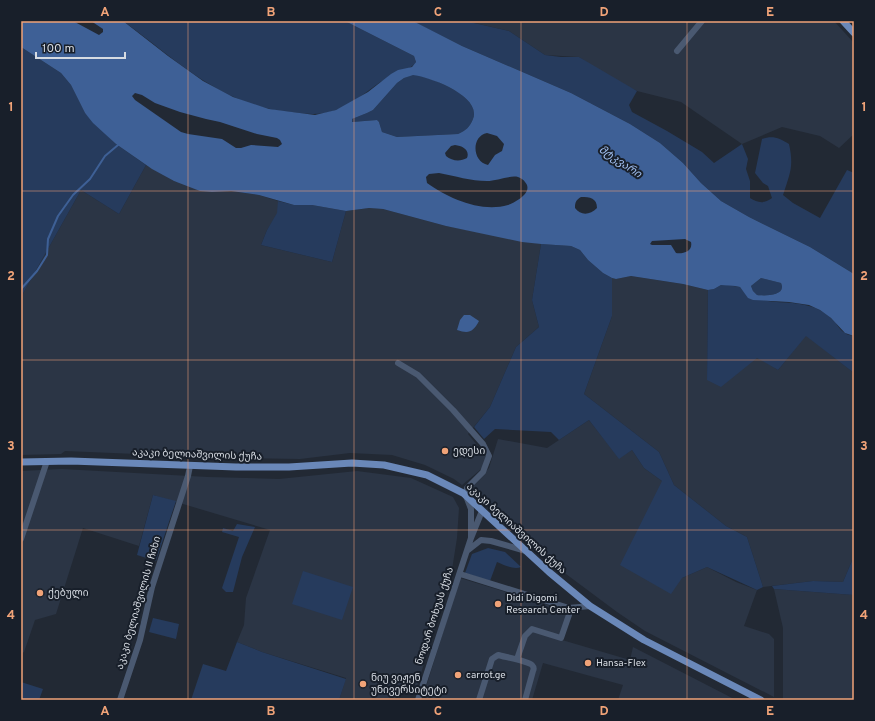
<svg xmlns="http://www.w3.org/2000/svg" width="875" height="721" viewBox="0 0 875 721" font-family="Overpass,'Noto Sans Georgian',sans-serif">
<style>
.built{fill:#2b3545}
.green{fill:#263b5d}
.water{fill:#3e6096;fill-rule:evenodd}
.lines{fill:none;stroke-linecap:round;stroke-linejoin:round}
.stream{stroke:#3e6096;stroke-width:2}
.minor{stroke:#4a5971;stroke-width:6}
.major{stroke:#6a88b9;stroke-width:7}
.grid{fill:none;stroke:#f0a378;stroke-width:1;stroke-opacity:0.55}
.poi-dot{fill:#f0a378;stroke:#181f2a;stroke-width:1.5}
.labels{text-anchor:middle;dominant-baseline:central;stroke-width:4;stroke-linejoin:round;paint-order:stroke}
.poi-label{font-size:10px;fill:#d6dbe2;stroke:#181f2a;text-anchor:start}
.street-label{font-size:10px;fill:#d6dbe2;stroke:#181f2a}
.water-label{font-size:11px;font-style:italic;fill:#a2c0f1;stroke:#181f2a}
.neatline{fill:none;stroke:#f0a378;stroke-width:1.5}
.grid-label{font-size:13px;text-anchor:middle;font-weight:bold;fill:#f0a378}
</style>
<rect width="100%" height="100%" fill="#222934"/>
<path class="built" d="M469 21H834L854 43V134L839 148 820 136 782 127 742 144 681 102 637 91 610 78 579 57 545 55 509 31 474 23Z
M146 165 174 181 222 191H231L259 195 278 201V213L267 230 261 245 332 262 346 211 369 208 383 209 446 226 541 244 532 300 539 327 516 347 490 407 468 434 486 456V463L479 471 462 485 454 479 425 465 392 455 350 453 300 459 232 458 65 451 61 454 21 455V297L81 190 119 214Z
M631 276 683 284 708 290 707 380 757 357 778 370 806 335 854 373V556L843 582 813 581 763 587 747 537 726 526 674 485 659 452 584 394 612 316V278L616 279Z
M589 420 619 458 632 450 644 468 662 481 682 578 707 567 736 582 757 590 744 626 769 634 774 639V697L645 631 617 612 566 574 525 539 471 487 489 468 498 439 547 448Z
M62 469 208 477 279 479 357 471 411 478 453 497 459 508 457 538 451 576 417 686 405 682 398 700H339L346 678 262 652 237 642 244 625 246 598 270 530 153 495 139 546 83 528 56 614 35 620 24 652 21 654V471Z
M460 578 571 612 562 640 630 660 633 647 736 700H618L623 685 543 663 532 700H422Z
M774 589 854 595V700H783V628Z"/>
<path class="green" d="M123 21H345L414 56 416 62C411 70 388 77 379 83 366 92 352 104 336 110 318 116 308 114 291 112 284 111 277 111 270 109 212 97 169 54 123 21Z
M412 21H469L474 23 509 31 545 55 561 57H579L637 91 629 105 632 112 667 131 702 152 714 163 742 144 748 159 746 169 750 181V198C758 203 764 204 772 198L768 186 763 183 755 173 762 139C773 135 779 138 789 144 794 167 790 173 783 195L793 203 820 218 847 170 854 173V274L810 247 749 217 721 201 701 183 683 163 660 143 630 124 571 93 462 46Z
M21 47 61 73 71 85 85 113 116 144 146 165 119 214 81 190 21 297Z
M413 74C430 77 482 96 473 119 470 127 465 131 458 134L397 137 382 132 379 122 377 120 352 122V119L367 113 373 110 397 83 404 78Z
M278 201 294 205H312L346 211 332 262 261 245 267 230 277 213Z
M541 244 571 246 580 250 588 260 603 273 612 278V316L584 394 659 452 674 485 726 526 747 537 763 587 757 590 707 567 682 578 671 594 620 565 662 481 644 468 632 450 619 459 589 420 559 440 551 432 495 429 484 439 474 427 490 407 516 347 539 327 532 300Z
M761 278 781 283C787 296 765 296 757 295L753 291 751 286Z
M721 285H727L740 287C753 307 788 299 809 306 819 308 828 315 835 322 838 326 841 331 845 333 847 335 851 335 854 336V373L806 336 778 370 757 358 721 387 707 380 708 290 714 289Z
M153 495 176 501 156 561 137 555Z
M237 524 255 527 242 557 233 592H226L222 588 239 537 222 532 223 528 233 531Z
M488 548 505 552 521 567C514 570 504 565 497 562L490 581 465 573 472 554Z
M854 556V595L774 589 772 586 813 581 843 582Z
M303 571 353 587 342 620 292 604Z
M153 618 179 624 176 639 149 632Z
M237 642 262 652 346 679 339 700H191L203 664 226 671Z
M21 682 43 689 39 700H21Z"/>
<path class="water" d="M21 21H73L99 35 103 32V29L91 21H123L168 56 203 81 233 97 269 109 315 115 336 110 368 92 391 74 398 70 412 67 416 62 414 56 345 21H413L462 46 571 93 630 124 660 143 683 163 701 183 721 201 749 217 810 247 854 274V336L845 333 831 318 820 310 809 305 789 302 753 300 748 298 740 287 735 286 721 285 714 289 708 290 683 284 631 276 616 279 612 278 603 273 588 260 580 250 571 246 541 244 522 242 446 226 383 209 369 208 346 211 312 205H294L259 195 231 191 212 192 200 191 174 181 152 169 116 144 93 123 85 113 71 85 61 73 21 47ZM413 75C430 77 482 96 473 119 470 127 465 131 458 134L397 137 382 132 379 122 377 120 352 122V119L367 113 373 110 397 83 404 78ZM135 93 142 95 155 103 180 112 206 119 220 122 257 134 277 138 280 140 282 144 278 147 251 145 241 148H236L222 139 188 134 181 132 135 100 132 96ZM487 133 497 136 504 144 502 151 495 155 488 165C472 162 471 136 487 133ZM455 145C463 146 470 150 467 158 460 162 452 161 446 156L445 153 451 146ZM439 173C455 176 471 181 487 181 496 181 510 175 518 177 521 178 524 180 525 182 534 192 516 202 508 205 481 213 448 198 427 183L426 177 429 174ZM581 197C590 197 597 198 597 208 590 215 581 216 575 208 575 202 576 200 581 197ZM685 239 691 242C693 251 684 254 676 253L671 245H652L650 244 652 241ZM761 278 781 283C787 296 765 296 757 295L753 291 751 286Z
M464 315H470L479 321C473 332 469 334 457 330L460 320Z"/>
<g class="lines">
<path class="stream" d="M21 289 37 271 47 255 48 239 58 216 73 195 90 179 105 156 118 145"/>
<path class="minor" d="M677 51 702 21
M398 363 418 375 453 410 483 444 489 456 483 472 467 488 466 496 471 509V538
M21 539 47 461
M467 551 481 540 491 541 526 551
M460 574 569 608 590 606
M517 659 525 636 532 629 561 638 571 609
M120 700 140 640 152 587 188 476 190 466
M418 700 471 538 482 511
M479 700 492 659 498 655C505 657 528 661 532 665 534 667 534 669 533 671L525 700"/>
<path class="major" d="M843 21 854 33
M21 462 71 461 236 467H289L352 463 384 465 427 475 463 493 549 572 590 606 644 640 761 700"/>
</g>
<path class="grid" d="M188 21V700M354 21V700M521 21V700M687 21V700M21 191H854M21 360H854M21 530H854"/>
<g class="poi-dot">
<circle cx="445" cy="451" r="4"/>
<circle cx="40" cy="593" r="4"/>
<circle cx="498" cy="604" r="4"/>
<circle cx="588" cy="663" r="4"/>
<circle cx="458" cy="675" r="4"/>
<circle cx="363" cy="684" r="4"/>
</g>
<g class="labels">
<g class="poi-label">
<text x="453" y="451">ედესი</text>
<text x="48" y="593">ქებული</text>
<text x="506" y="598">Didi Digomi<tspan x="506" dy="12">Research Center</tspan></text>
<text x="596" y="663">Hansa-Flex</text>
<text x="466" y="675">carrot.ge</text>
<text x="371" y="678">ნიუ ვიჟენ<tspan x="371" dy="12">უნივერსიტეტი</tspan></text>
</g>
<g class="street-label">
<text transform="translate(197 455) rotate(2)">აკაკი ბელიაშვილის ქუჩა</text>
<text transform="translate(516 529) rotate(42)">აკაკი ბელიაშვილის ქუჩა</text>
<text transform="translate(139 603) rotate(-74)">აკაკი ბელიაშვილის II ჩიხი</text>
<text transform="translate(435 616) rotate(-72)">ნოდარ ბოხუას ქუჩა</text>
</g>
<g class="water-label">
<text transform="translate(620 162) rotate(34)">მტკვარი</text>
</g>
</g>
<rect width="875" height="721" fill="none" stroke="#181f2a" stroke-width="44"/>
<path d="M36 52v6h89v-6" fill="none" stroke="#d6dbe2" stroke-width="2"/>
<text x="42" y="52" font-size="12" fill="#d6dbe2" stroke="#181f2a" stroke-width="3" paint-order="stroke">100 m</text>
<rect x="22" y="22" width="831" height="677" class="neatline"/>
<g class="grid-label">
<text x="105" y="16">A</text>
<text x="271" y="16">B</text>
<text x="438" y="16">C</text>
<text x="604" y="16">D</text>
<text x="770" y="16">E</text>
<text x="11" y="111">1</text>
<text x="864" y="111">1</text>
<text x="11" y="280">2</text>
<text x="864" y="280">2</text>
<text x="11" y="450">3</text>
<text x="864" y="450">3</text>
<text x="11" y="619">4</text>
<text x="864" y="619">4</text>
<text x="105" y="715">A</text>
<text x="271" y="715">B</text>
<text x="438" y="715">C</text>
<text x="604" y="715">D</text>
<text x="770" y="715">E</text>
</g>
</svg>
